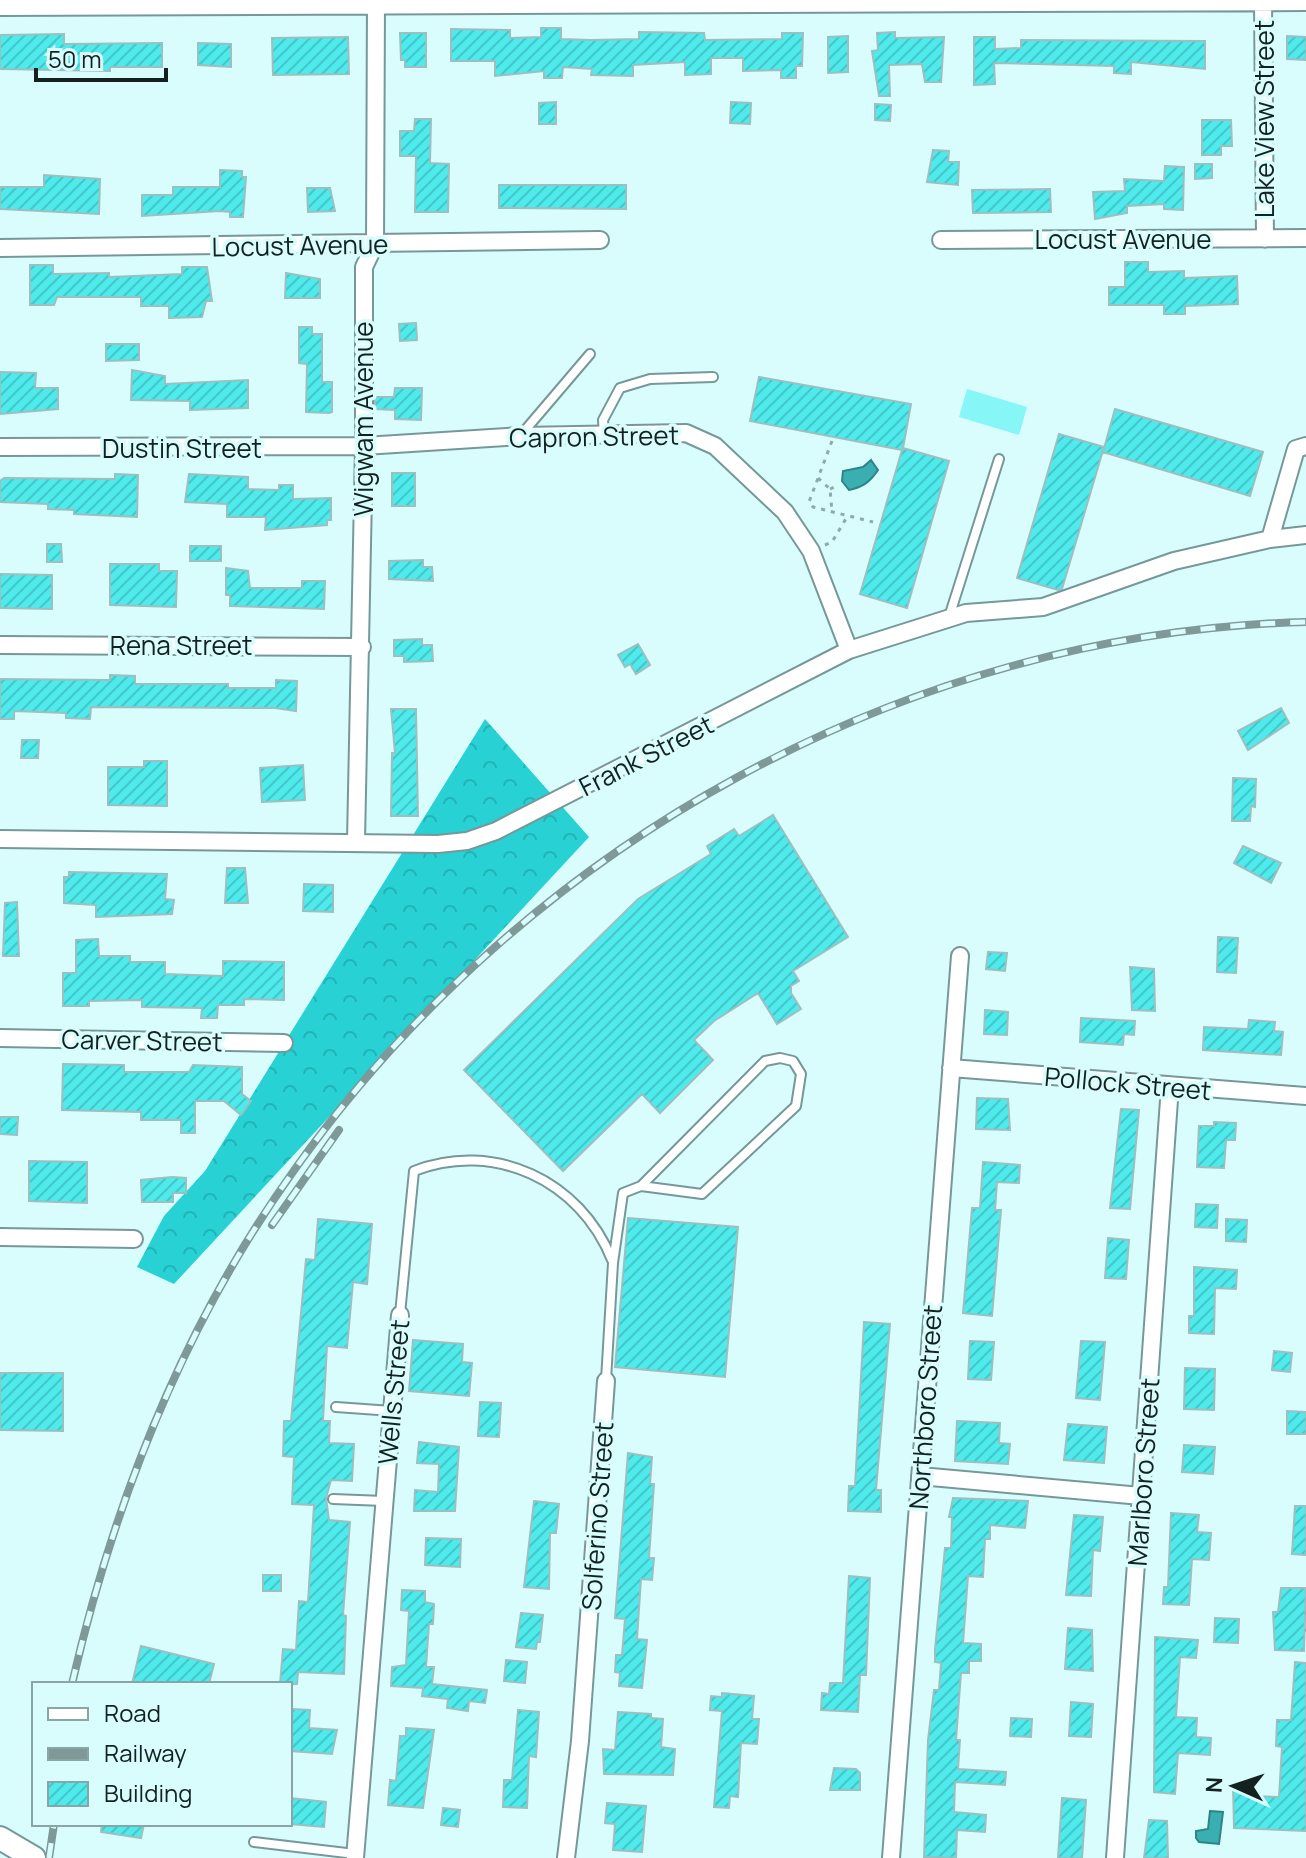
<svg xmlns="http://www.w3.org/2000/svg" width="1306" height="1858" viewBox="0 0 1306 1858" font-family="Manrope,sans-serif">
<style>
.green{fill:#87f6f7}
.forest{fill:url(#forest-crowns)}
.water{fill:#3aafb1;stroke:#2e8486;stroke-width:2}
.building{fill:url(#building-hatch);stroke:#9cbfbf;stroke-width:2}
.lines{fill:none;stroke-linecap:round;stroke-linejoin:round}
.service-casing{stroke:#769898;stroke-width:12}
.minor-casing{stroke:#769898;stroke-width:20}
.secondary-casing{stroke:#769898;stroke-width:26}
.path{stroke:#8eaaaa;stroke-width:3;stroke-dasharray:4 6;stroke-linecap:butt}
.service{stroke:#fff;stroke-width:8}
.minor{stroke:#fff;stroke-width:16}
.secondary{stroke:#fff;stroke-width:22}
.rail-casing{stroke:#7f9999;stroke-width:8}
.rail{stroke:#d9fdfd;stroke-width:5;stroke-dasharray:15;stroke-linecap:butt}
.labels{text-anchor:middle;dominant-baseline:central;stroke-width:7;stroke-linejoin:round;paint-order:stroke}
.street-label{font-size:26px;fill:#132121;stroke:#d9fdfd}
</style>
<defs>
<pattern id="forest-crowns" width="20" height="18" patternUnits="userSpaceOnUse" patternTransform="scale(2)"><rect width="20" height="18" fill="#27d1d4"/><path d="M2 6a3 3 0 1 1 6 0M12 15a3 3 0 1 1 6 0" fill="none" stroke="#22b3b6"/></pattern>
<pattern id="building-hatch" width="6" height="6" patternUnits="userSpaceOnUse" patternTransform="scale(2)"><rect width="6" height="6" fill="#4eeaec"/><path d="M-1 1l2-2M0 6l6-6M5 7l2-2" fill="none" stroke="#43c8ca"/></pattern>
</defs>
<rect width="100%" height="100%" fill="#d9fdfd"/>
<path class="green" d="M967 389 1027 407 1019 435 959 417Z"/>
<path class="forest" d="M485 719 589 837 174 1284 137 1267 164 1216 205 1171Z"/>
<path class="water" d="M871 460 878 470C870 482 863 487 849 490L842 481 843 471 863 467Z
M1210 1811 1223 1812 1219 1844 1199 1842 1196 1838V1831L1208 1829Z"/>
<path class="building" d="M541 28H561V39L591 40 639 39V32L704 33 705 40 782 39V33H803L802 66H796V78H781V70L743 71V58H711V74L685 75V62L633 65V76L591 75 592 69 563 67 562 78H544V71L495 76V61H451V29L510 30V38L541 37Z
M895 32V38L944 37 941 82H925L922 64 889 65 890 96H879L872 51 878 50 877 33Z
M400 33H426V67H405V60H401Z
M64 34V44L162 43V67H110V71L0 69V35Z
M848 36V72L828 73V37Z
M1287 36 1306 37V60L1287 59Z
M348 37 349 74 273 75 272 38Z
M974 37H995V49L1021 48V40L1205 41V69L1131 62V74L1114 73V66L994 63 995 84 974 85Z
M198 43 231 44V67L198 65Z
M556 102V124H539V103Z
M731 102 751 103 750 124 730 123Z
M875 104 891 105 890 121 875 120Z
M415 119H431L430 163 449 164 448 212H415L416 156H400V131H414Z
M1202 120H1231L1232 146H1221V155H1202Z
M933 150 949 151 948 162H959L958 185 927 182Z
M1195 164H1212V178L1195 179Z
M1165 166 1184 167 1183 210 1164 209V204L1127 206V213L1095 219 1093 192 1125 191 1124 179 1164 181Z
M220 170 242 171V177H246L243 217H230V212L220 211 142 216V195H173V187H220Z
M44 175 100 179 99 214 0 209V187H44Z
M499 185H626V209L499 208Z
M307 188H330L335 211 308 212Z
M1050 189 1051 212 973 213 972 190Z
M1125 262H1148V272L1184 271V278L1237 276 1238 304 1185 306V314H1164V305H1109V287H1125Z
M30 265H53V274L109 273V277L182 274V267H207L212 301H206L202 317 169 318V306H141V297H57L54 305H30Z
M286 273 320 279V298H285Z
M416 323 417 340 400 341 399 324Z
M299 327H312V334H322V382H332V412L329 413 306 412 307 364 299 363Z
M106 344H139V360L106 361Z
M132 370 165 376V384L248 380V408L190 410V401L131 400Z
M0 372 36 373 35 388H58V409L0 414Z
M759 377 911 404 903 448 949 461 907 608 860 594 902 450 750 421Z
M395 388H422L421 420 395 419V410L375 409V397H394Z
M1115 409 1263 452 1250 496 1103 452Z
M1059 434 1104 447 1062 589 1058 590 1017 578Z
M392 473H415V506H392Z
M115 474 138 475 137 517 74 514V510L48 509V504L0 502V481L4 478 115 479Z
M189 474 248 477V489L279 490V485H293V499L331 498V520H327V525L265 530 266 517H227V504L185 502Z
M47 544H61L62 562H47Z
M190 546H221V561H190Z
M423 560V567H432L433 581 389 579V561Z
M110 564H159V571H177L176 607 110 605Z
M226 568 248 571 250 588H302V581H325L324 609 230 606V595H226Z
M0 574 52 575V609L0 608Z
M422 639V645H432L433 661 404 662V656H394V640Z
M638 644 650 665 636 674 630 664 625 667 618 655Z
M110 675 135 676V684H228V688H276V680L297 681 296 711 275 708 91 707 90 719 66 718V713L14 711V719H0V679L110 680Z
M1281 708 1289 723 1248 750 1238 731Z
M391 709H416L418 816H391L392 753H395Z
M22 740H39L38 758H21Z
M144 761H167V806L108 805V767H144Z
M303 765 305 800 262 802 260 768Z
M1233 778 1256 779 1255 807 1251 806 1250 821H1232Z
M773 815 848 937 793 971 799 981 791 986V993L801 1009 777 1024 758 993 714 1021 694 1040 713 1060 660 1113 642 1094 563 1171 464 1070 638 899 711 854 707 846 734 829 739 836Z
M1243 846 1281 863 1271 883 1234 863Z
M227 868H245L248 903H225Z
M69 872 167 874 165 899 174 900 172 914 96 917V905L64 903V877H69Z
M304 884 333 885V912L303 911Z
M17 902 19 956H3L5 903Z
M1218 937 1238 938 1236 973 1217 972Z
M98 939 99 956H130V962H165V974L223 976V961L284 962V1000L244 999V1005H218L217 1018H201L202 1008 142 1007V1000L89 1001V1006H63V973H76V940Z
M988 952 1007 953 1005 971 986 969Z
M1130 967 1154 969 1155 1011 1132 1010Z
M985 1010 1008 1012 1007 1035 984 1034Z
M1081 1018 1135 1021 1134 1035 1124 1034 1123 1045 1080 1042Z
M1249 1020 1275 1022 1274 1031 1283 1032 1281 1055 1203 1050 1204 1027 1248 1029Z
M63 1064 124 1065V1072H189L193 1065 242 1067V1094L251 1101 241 1115 224 1101H195V1133H181V1120H141V1112L62 1110Z
M977 1098 1008 1099 1010 1130 976 1129Z
M1121 1109 1139 1110 1130 1209 1110 1208Z
M0 1117H18L17 1135 0 1134Z
M1214 1122 1236 1123 1235 1140H1226L1224 1168 1197 1167 1199 1126H1214Z
M29 1161 87 1162V1203L29 1201Z
M983 1162 1020 1165 1019 1183 997 1182 995 1210H1001L992 1316 963 1313 972 1208H980Z
M172 1177 186 1178V1193H173V1202H142L141 1180Z
M1196 1204 1218 1205 1217 1228 1195 1227Z
M628 1218 738 1227 725 1377 615 1367Z
M318 1219 372 1224 367 1284 353 1282 347 1348 327 1346 323 1421H330L329 1443 354 1444 352 1481 331 1480 326 1498 329 1520 350 1522 343 1615 346 1616 344 1674 298 1672 297 1684H280L283 1649 296 1650 299 1601 308 1602 314 1505 292 1504 294 1457 283 1456 284 1421H291L306 1259 315 1260Z
M1226 1219 1247 1220 1246 1242 1226 1241Z
M1108 1238 1129 1240 1126 1279 1105 1278Z
M1194 1267 1237 1270 1236 1289 1215 1288 1214 1334 1189 1333V1316H1194Z
M864 1322 890 1324 876 1490H881V1512L848 1511 849 1486H855Z
M413 1340 463 1344 462 1362 472 1363 469 1396 409 1391Z
M970 1341 994 1342 991 1380 968 1379Z
M1081 1341 1105 1342 1100 1400 1076 1398Z
M1274 1351 1292 1353 1290 1372 1272 1370Z
M1185 1368 1215 1369 1214 1410 1184 1409Z
M0 1373H63V1431L0 1430Z
M480 1402 501 1403 499 1437 478 1436Z
M1287 1411 1306 1412V1434H1287Z
M957 1421 1000 1423 999 1443 1010 1444 1008 1464 955 1461Z
M1068 1424 1107 1427 1104 1463 1064 1460Z
M419 1442 459 1447 455 1511H414L415 1490 438 1492 439 1464 417 1463Z
M1184 1445 1215 1447 1213 1474 1182 1472Z
M628 1453 652 1457 650 1484H654L649 1558H654L652 1580 641 1579 637 1639 647 1640 642 1688 619 1686 620 1673 615 1672 616 1655H622L625 1619 615 1618Z
M953 1498 1028 1501 1025 1528 990 1525V1539H985L983 1577 968 1576 963 1643 981 1644V1661H969V1673H961L956 1740H960L958 1769 1006 1772 1005 1785 955 1782 954 1812 986 1815 985 1832 957 1830 956 1858 924 1857 928 1740 934 1690H939L941 1663 935 1662V1649L945 1548H951L952 1517H949Z
M534 1501 559 1504 556 1533H550L549 1589 524 1587Z
M1295 1506H1306V1555L1292 1554Z
M1171 1513 1199 1515 1197 1532 1211 1533 1209 1560 1192 1559 1189 1605 1163 1604 1164 1587H1168Z
M1074 1515 1103 1517 1100 1551 1093 1550 1091 1596 1066 1595Z
M426 1538 461 1539 460 1567 425 1565Z
M263 1575H281V1591H263Z
M849 1576 870 1578 866 1675H860L858 1712 821 1710 822 1693 829 1694 830 1683H843Z
M1281 1588H1306L1304 1651 1275 1650 1273 1612H1278Z
M402 1590 425 1591V1602L434 1604 433 1624H429L426 1667H434L432 1684 487 1690 485 1703 469 1701 468 1711 447 1708 448 1699 422 1696 423 1688 391 1686 392 1667 406 1665 409 1611 401 1610Z
M521 1613 543 1615 540 1642H537L536 1649 516 1647Z
M1215 1618 1239 1619 1238 1643 1214 1642Z
M1068 1628 1092 1630 1093 1671 1065 1669Z
M1155 1637 1198 1640 1196 1658 1180 1657 1176 1717 1197 1718 1196 1737 1211 1738 1210 1755 1178 1753 1175 1794 1154 1792Z
M141 1646 214 1664 209 1684H132Z
M506 1660 527 1662 525 1683 504 1681Z
M1295 1662 1306 1663V1831L1234 1828 1233 1786 1252 1787V1796L1279 1797 1282 1747 1276 1746 1277 1720H1291Z
M722 1693 754 1696 752 1719H759L757 1744 741 1743 738 1797 730 1796 729 1808 714 1807 722 1711 710 1710 711 1696 722 1697Z
M1071 1702 1093 1704 1091 1737 1069 1736Z
M292 1709 310 1710 309 1728 337 1730 332 1754 290 1751Z
M518 1710 539 1712 536 1757 529 1756 527 1808 503 1807 504 1780H512Z
M618 1712 651 1714V1718L663 1719 661 1747 675 1749 673 1775 604 1774 603 1749 615 1750Z
M1011 1718 1032 1719 1031 1737 1010 1736Z
M406 1728 434 1730 423 1808 388 1805 390 1780 396 1781 400 1736H406Z
M834 1768 856 1769 860 1773V1790H830Z
M290 1798 326 1802 324 1827 290 1824Z
M1062 1798 1086 1800 1082 1858H1058Z
M607 1803 646 1806 642 1852 613 1850 615 1824 605 1823Z
M443 1808 460 1810 458 1827 441 1825Z
M1149 1820 1167 1821 1168 1858H1144Z
M102 1824H144L141 1838 101 1832Z"/>
<g class="lines">
<defs>
<path id="service" d="M521 435 590 354
M604 435 603 420 620 388 650 379 713 377
M949 617 999 459
M400 1314 414 1171C494 1140 580 1180 612 1260
M606 1380 613 1263 623 1193 641 1186 765 1061 780 1058 793 1061 801 1074 796 1106 702 1194 641 1186
M336 1407 392 1411
M333 1499 384 1501
M254 1842 355 1854"/>
<path id="minor" d="M1263 0 1265 239
M0 7 1306 2
M941 240 1306 238
M0 248 600 240
M0 447 364 446 521 436 686 433 715 446 785 512 811 551 849 650
M1270 539 1296 449 1306 446
M0 645 362 647
M0 839 438 844 467 841 496 831 849 650 966 613 1043 607 1174 561 1270 539 1306 535
M356 841 364 446V267L375 244 376 0
M0 1038 284 1043
M951 1068 1306 1096
M0 1237 134 1239
M920 1476 1141 1496
M355 1858 400 1315
M566 1858 580 1741 606 1381
M891 1858 960 956
M1115 1858 1170 1086"/>
<path id="secondary" d="M0 1838 34 1858"/>
</defs>
<use href="#service" class="service-casing"/>
<use href="#minor" class="minor-casing"/>
<use href="#secondary" class="secondary-casing"/>
<path class="path" d="M832 441 809 502 813 507 873 522
M818 478 830 489 832 512
M830 489 839 485
M825 545 832 542 847 517
M1305 1613H1306
M1305 1630H1306"/>
<use href="#service" class="service"/>
<use href="#minor" class="minor"/>
<use href="#secondary" class="secondary"/>
<defs>
<path id="rail" d="M272 1225 339 1130
M72 1684C114 1501 185 1322 295 1169 526 844 906 632 1306 622
M49 1858 54 1824"/>
</defs>
<use href="#rail" class="rail-casing"/>
<use href="#rail" class="rail"/>
</g>
<g class="labels">
<g class="street-label">
<text transform="translate(1264 119) rotate(-90)">Lake View Street</text>
<text x="1123" y="239">Locust Avenue</text>
<text transform="translate(300 245) rotate(-1)">Locust Avenue</text>
<text transform="translate(363 419) rotate(-90)">Wigwam Avenue</text>
<text transform="translate(594 436) rotate(-1)">Capron Street</text>
<text x="182" y="448">Dustin Street</text>
<text x="181" y="645">Rena Street</text>
<text transform="translate(646 755) rotate(-27)">Frank Street</text>
<text transform="translate(142 1040) rotate(1)">Carver Street</text>
<text transform="translate(1128 1083) rotate(5)">Pollock Street</text>
<text transform="translate(393 1392) rotate(-85)">Wells Street</text>
<text transform="translate(925 1407) rotate(-86)">Northboro Street</text>
<text transform="translate(1143 1472) rotate(-86)">Marlboro Street</text>
<text transform="translate(597 1516) rotate(-86)">Solferino Street</text>
</g>
</g>
<rect x="32" y="1682" width="260" height="144" fill="#d9fdfd" stroke="#8aa5a5" stroke-width="2"/>
<rect x="48" y="1708" width="40" height="12" fill="#ffffff" stroke="#8aa5a5" stroke-width="2"/>
<text x="104" y="1722" font-size="24" fill="#132121">Road</text>
<rect x="48" y="1748" width="40" height="12" fill="#7f9999" stroke="#8aa5a5" stroke-width="2"/>
<text x="104" y="1762" font-size="24" fill="#132121">Railway</text>
<rect x="48" y="1782" width="40" height="24" fill="url(#building-hatch)" stroke="#8aa5a5" stroke-width="2"/>
<text x="104" y="1802" font-size="24" fill="#132121">Building</text>
<g transform="translate(1234 1786) rotate(273)" stroke="#d9fdfd" stroke-width="6" paint-order="stroke">
<path d="M0-6L14 30L0 20L-14 30Z" fill="#132121"/>
<text y="-12" font-size="22" font-weight="bold" text-anchor="middle" fill="#132121">N</text>
</g>
<path d="M36 68v12h130v-12" fill="none" stroke="#132121" stroke-width="4"/>
<text x="48" y="68" font-size="24" fill="#132121" stroke="#d9fdfd" stroke-width="6" paint-order="stroke">50 m</text>
</svg>
